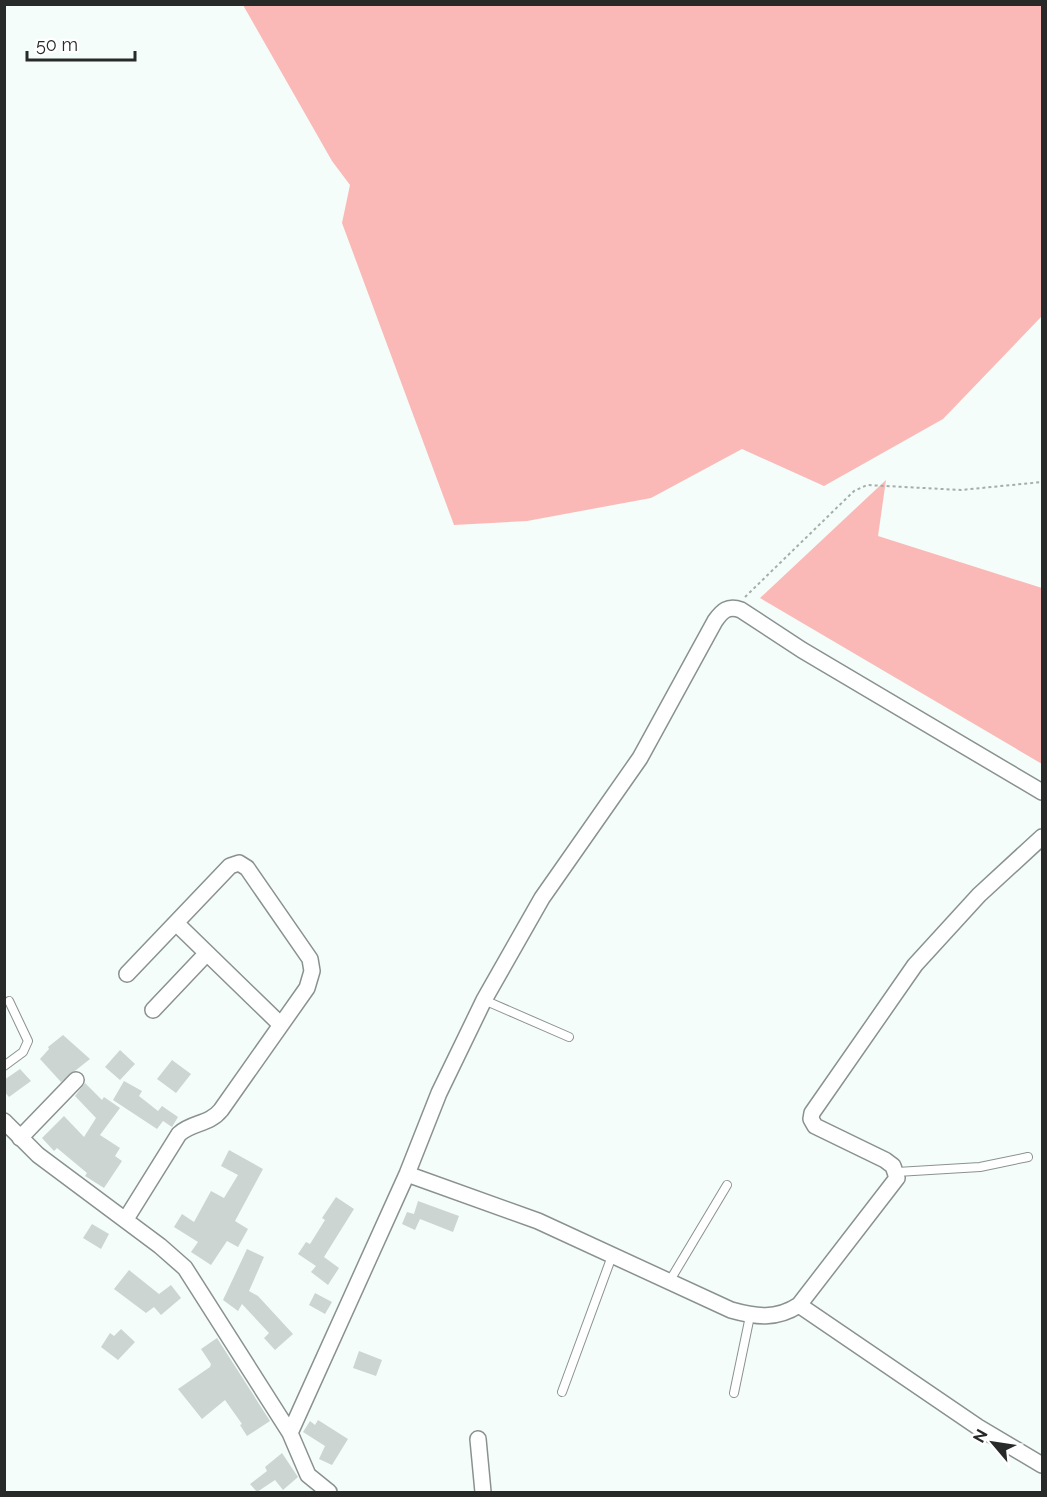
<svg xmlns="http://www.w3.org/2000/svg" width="1047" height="1497" viewBox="0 0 1047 1497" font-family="Raleway,sans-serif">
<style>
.forest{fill:#fab9b6}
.building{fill:#cdd5d3}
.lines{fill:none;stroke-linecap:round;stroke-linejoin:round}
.lane-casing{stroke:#8a9290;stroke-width:10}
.street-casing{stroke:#8a9290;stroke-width:18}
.path{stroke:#a6adaa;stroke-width:2;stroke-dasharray:3 3;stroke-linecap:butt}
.lane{stroke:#fff;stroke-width:8}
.street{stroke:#fff;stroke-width:15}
</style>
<rect width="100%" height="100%" fill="#f4fdfa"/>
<path class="forest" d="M243 5H1042V316L943 419 824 486 742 449 651 498 527 521 454 525 342 223 350 185 332 161Z
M886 480 878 536 1042 588V764L760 598Z"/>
<path class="building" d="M63 1035 90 1059 61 1082 40 1059 49 1049 48 1047Z
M120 1050 135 1064 120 1080 105 1067Z
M172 1060 191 1074 176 1093 157 1079Z
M20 1069 31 1081 9 1097 4 1091V1080Z
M124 1081 142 1091 139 1096 158 1111 162 1106 178 1117 172 1127 163 1121 157 1129 113 1100Z
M85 1083 102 1100 104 1097 120 1108 100 1135 120 1148 115 1156 122 1161 104 1188 85 1176 87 1173 57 1148 54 1151 42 1138 64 1116 84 1137 96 1118 75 1096Z
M229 1150 263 1169 235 1221 248 1229 238 1247 227 1241 211 1265 191 1252 198 1242 174 1227 182 1214 194 1222 211 1191 224 1198 238 1175 221 1166Z
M336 1197 354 1209 324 1257 339 1268 328 1285 311 1272 316 1266 298 1254 306 1242 310 1244 325 1220 322 1218Z
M418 1201 459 1216 453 1232 420 1219 415 1230 402 1224 407 1212 414 1214Z
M92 1224 109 1234 101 1249 83 1238Z
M247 1249 264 1257 249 1291 258 1296 293 1334 275 1350 264 1338 269 1333 242 1304 238 1311 223 1300Z
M129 1270 159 1294 171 1285 181 1298 161 1315 154 1307 146 1313 114 1289Z
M315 1293 332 1302 325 1314 309 1305Z
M121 1329 135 1342 118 1360 101 1347 110 1333 114 1336Z
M217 1338 270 1421 247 1436 240 1425 242 1424 225 1400 202 1419 178 1389 210 1367 211 1364 201 1349Z
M359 1351 382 1360 376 1376 353 1368Z
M318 1420 348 1439 332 1465 319 1459 325 1446 303 1432 310 1421 315 1425Z
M282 1453 298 1477 283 1490 275 1480 257 1492 250 1484 267 1471 265 1467Z"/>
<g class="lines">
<defs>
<path id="lane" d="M484 1000 569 1037
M4 1066 23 1052 28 1041 9 1001
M897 1172 980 1167 1028 1157
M669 1282 727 1185
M562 1392 612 1256
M734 1393 750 1316"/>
<path id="street" d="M176 923 280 1024
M153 1010 207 953
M4 1121 38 1155 160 1246 185 1268 290 1433 308 1475 329 1492
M20 1138 76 1080
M407 1174 538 1221 731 1310C756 1317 776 1320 799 1305L978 1427 1042 1465
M126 1219 179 1134C192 1122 209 1125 221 1110L307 988 312 971 310 959 247 868 239 863 230 866 127 974
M799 1305 897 1178 893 1166 885 1160 815 1126 811 1119 812 1113 915 965 979 895 1042 837
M290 1433 407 1174 439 1093 484 1000 542 898 640 758 715 621C722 611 728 605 741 610L802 650 1042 792
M478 1439 483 1492"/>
</defs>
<use href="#lane" class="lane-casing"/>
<use href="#street" class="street-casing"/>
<path class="path" d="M745 597 854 491 867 485 961 490 1042 482"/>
<use href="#lane" class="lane"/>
<use href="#street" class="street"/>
</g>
<rect width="1047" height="1497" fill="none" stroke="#272a29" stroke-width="12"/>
<g transform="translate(993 1443) rotate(299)" stroke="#ffffff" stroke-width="4.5" paint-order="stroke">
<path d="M0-4.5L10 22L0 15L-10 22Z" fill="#272a29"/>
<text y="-9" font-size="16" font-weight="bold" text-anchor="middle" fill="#272a29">N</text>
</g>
<path d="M27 51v9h108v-9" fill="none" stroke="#272a29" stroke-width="3"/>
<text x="36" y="51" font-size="18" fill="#272a29" stroke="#ffffff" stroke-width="4.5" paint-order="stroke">50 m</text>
</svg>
